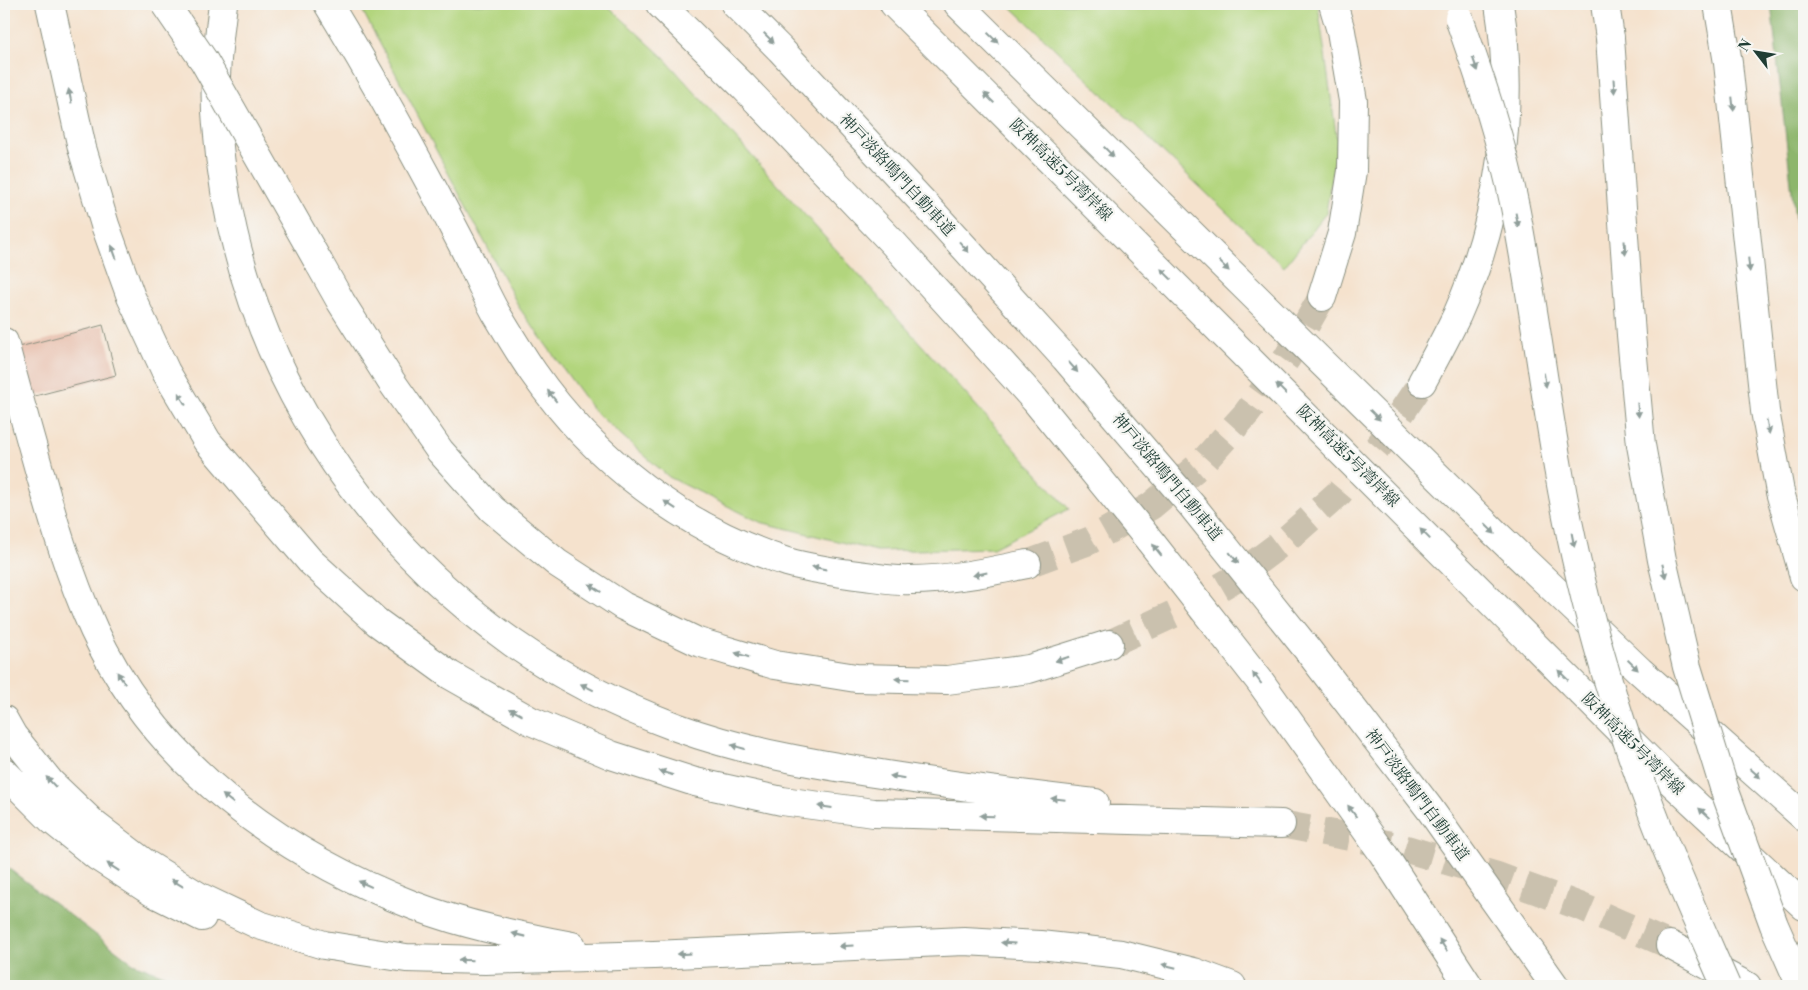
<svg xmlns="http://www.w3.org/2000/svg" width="1808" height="990" viewBox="0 0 1808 990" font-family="'Libre Bodoni','Noto Serif JP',serif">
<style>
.green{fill:#b2d57d;stroke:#688958}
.forest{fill:#8db66c;stroke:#567a50}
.building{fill:#e6b7a3}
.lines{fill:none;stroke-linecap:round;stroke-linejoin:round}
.highway-tunnel{stroke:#cac1ae;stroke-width:28;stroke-dasharray:28 14;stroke-linecap:butt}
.highway-casing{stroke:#8a9080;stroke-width:30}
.highway{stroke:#fff;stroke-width:28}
.highway-bridge-casing{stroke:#8a9080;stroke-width:30;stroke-linecap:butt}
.highway-bridge{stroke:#fff;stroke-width:28}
.oneway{fill:#8f9e9a}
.labels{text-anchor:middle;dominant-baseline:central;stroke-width:4.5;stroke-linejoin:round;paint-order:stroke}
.street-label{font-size:16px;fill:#1f3d34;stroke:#f6f6f2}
</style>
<rect width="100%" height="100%" fill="#f6f6f2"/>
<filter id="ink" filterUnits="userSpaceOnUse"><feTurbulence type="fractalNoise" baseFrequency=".02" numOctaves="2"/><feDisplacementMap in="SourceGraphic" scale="10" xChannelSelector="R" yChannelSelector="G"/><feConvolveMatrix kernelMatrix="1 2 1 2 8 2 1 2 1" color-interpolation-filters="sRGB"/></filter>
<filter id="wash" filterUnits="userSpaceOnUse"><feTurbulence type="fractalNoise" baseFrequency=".0096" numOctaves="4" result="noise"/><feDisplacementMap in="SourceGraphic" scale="20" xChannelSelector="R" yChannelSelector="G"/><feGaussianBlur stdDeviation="1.12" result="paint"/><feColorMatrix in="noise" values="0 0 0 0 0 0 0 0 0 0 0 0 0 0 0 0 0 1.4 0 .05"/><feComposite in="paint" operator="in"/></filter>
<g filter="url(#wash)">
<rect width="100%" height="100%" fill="#f5e2cd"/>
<path class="green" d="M359 4H606L663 57 1069 509 993 548 877 551 760 522 669 477 594 411 520 309Z
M1008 4H1318L1337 141 1326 213 1284 267Z"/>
<path class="forest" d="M1771 4H1804V300Z
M4 865 133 963 193 986H4Z"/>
<g id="blocks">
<path class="building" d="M103 325 116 375 4 404V351Z"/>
</g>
</g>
<g filter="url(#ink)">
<use href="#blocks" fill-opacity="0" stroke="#8a9080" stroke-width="1"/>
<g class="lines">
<path class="highway-tunnel" d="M1027 564 1089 541 1151 506 1203 462 1247 413 1287 358 1322 297
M1109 644 1178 612 1234 579 1288 538 1339 493 1381 443 1422 382
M1281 824 1393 845 1497 876 1582 907 1670 945"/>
<defs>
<path id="highway" d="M50 4 82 148 105 225 131 297 166 372 207 441 310 561 377 622 450 675 531 721 611 755 695 782 782 801 874 813 1281 824
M223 4C218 44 213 85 217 125 233 338 341 520 513 643 563 678 620 706 676 727 744 752 815 764 887 775 956 786 1026 795 1095 803
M328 4C375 81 419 161 461 242 473 265 483 290 496 313 508 333 520 353 533 372 594 460 684 529 787 562 812 569 840 573 865 576 880 578 895 581 910 580 950 580 988 572 1027 564
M660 4 743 86 894 244 1035 400 1150 541 1259 680 1382 852 1469 986
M735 4 780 49 934 214 1065 358 1193 507 1307 649 1429 808 1555 986
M894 4 1665 776 1804 906
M958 4 1494 532 1640 671 1804 817
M1605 4 1610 38
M1718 4 1728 63 1765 411 1780 492 1804 577
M319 263 341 302 391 381 440 451 492 509 557 563 623 606 698 642 775 665 856 678 947 680 1029 669 1109 644
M1322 297 1342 233 1352 171 1353 101 1341 31 1333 4
M4 342C14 381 25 420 36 459 52 517 69 575 94 630 157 765 279 853 415 906 465 925 519 936 572 946
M1422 382C1434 360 1446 338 1457 315 1500 218 1516 108 1499 4
M4 720 13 736 50 782 96 826 146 864 200 897 259 925 324 945 406 958 485 960 654 955 964 941 1040 945 1121 954 1194 972 1232 986
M4 772 52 820 98 857 152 892 202 917
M1670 945 1747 986"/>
</defs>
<use href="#highway" class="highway-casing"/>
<use href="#highway" class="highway"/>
<defs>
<path id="highway-bridge" d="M165 4 204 61 319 263
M1459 18C1481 80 1502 142 1515 207 1539 330 1551 455 1580 576 1599 657 1624 736 1653 814 1675 872 1701 929 1726 986
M1610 38 1631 335 1641 445 1662 560 1687 667 1726 794 1774 925 1801 986"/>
</defs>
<use href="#highway-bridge" class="highway-bridge-casing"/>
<use href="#highway-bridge" class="highway-bridge"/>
</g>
<defs><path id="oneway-solid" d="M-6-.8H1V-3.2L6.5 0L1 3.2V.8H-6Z" transform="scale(1.25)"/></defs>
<g class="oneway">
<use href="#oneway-solid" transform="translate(769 38) rotate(45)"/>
<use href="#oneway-solid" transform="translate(993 38) rotate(44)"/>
<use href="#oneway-solid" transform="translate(1475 64) rotate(71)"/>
<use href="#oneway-solid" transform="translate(1614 86) rotate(86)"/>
<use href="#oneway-solid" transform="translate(70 96) rotate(-102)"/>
<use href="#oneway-solid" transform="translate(989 98) rotate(-135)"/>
<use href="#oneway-solid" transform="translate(1733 104) rotate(84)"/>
<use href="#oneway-solid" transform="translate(1109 152) rotate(45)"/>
<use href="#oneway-solid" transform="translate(1517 220) rotate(79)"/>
<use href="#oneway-solid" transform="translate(964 247) rotate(48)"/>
<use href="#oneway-solid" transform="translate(1625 248) rotate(86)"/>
<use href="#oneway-solid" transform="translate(114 252) rotate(-110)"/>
<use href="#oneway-solid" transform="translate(1749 265) rotate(84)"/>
<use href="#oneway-solid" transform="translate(1224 266) rotate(45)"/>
<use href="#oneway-solid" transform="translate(1166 274) rotate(-135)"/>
<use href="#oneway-solid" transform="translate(1073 367) rotate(49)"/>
<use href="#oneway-solid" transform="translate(1545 380) rotate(81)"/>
<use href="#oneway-solid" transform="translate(1281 389) rotate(-135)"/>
<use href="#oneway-solid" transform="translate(552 396) rotate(-128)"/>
<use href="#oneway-solid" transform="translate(182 399) rotate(-121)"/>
<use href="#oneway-solid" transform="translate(1638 410) rotate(85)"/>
<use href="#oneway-solid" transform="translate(1375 415) rotate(45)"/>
<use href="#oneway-solid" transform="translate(1768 427) rotate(79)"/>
<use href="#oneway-solid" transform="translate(670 505) rotate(-146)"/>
<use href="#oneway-solid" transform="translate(1490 529) rotate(44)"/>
<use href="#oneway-solid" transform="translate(1425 534) rotate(-134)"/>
<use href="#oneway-solid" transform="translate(1573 540) rotate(79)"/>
<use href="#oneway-solid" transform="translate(1157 550) rotate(-128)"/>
<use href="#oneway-solid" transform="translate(1234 558) rotate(51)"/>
<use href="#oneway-solid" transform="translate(819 568) rotate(-169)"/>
<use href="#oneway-solid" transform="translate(1664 571) rotate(77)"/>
<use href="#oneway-solid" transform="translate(980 574) rotate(168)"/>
<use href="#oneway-solid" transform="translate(595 588) rotate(-147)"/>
<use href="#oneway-solid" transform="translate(742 655) rotate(-163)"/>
<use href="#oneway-solid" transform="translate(1062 659) rotate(163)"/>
<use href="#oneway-solid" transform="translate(1633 665) rotate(44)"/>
<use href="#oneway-solid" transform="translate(1563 675) rotate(-135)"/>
<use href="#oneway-solid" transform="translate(121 678) rotate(-123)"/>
<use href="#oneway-solid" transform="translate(1257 678) rotate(-127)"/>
<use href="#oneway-solid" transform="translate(902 679) rotate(-178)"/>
<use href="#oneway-solid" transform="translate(587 687) rotate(-154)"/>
<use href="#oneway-solid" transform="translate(516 712) rotate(-151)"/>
<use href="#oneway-solid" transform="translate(738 747) rotate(-164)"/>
<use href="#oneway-solid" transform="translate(666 773) rotate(-162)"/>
<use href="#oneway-solid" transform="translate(1755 773) rotate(42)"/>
<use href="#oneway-solid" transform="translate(897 777) rotate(-171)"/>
<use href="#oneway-solid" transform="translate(51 782) rotate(-133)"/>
<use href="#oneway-solid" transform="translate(228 799) rotate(-142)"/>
<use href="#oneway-solid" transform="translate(1058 799) rotate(-174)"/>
<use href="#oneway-solid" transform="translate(825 807) rotate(-173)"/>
<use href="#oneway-solid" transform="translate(1352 811) rotate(-126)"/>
<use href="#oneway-solid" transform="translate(1704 813) rotate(-137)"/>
<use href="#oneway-solid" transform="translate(987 816) rotate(-178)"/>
<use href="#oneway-solid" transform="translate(113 867) rotate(-147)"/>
<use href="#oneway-solid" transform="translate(177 883) rotate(-149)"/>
<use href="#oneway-solid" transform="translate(365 884) rotate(-156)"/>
<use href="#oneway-solid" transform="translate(519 935) rotate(-166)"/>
<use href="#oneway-solid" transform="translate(1008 943) rotate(-177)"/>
<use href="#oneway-solid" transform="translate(1443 945) rotate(-123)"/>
<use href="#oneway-solid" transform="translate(846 946) rotate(177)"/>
<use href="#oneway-solid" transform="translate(684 954) rotate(177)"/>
<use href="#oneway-solid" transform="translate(465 960) rotate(-179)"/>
<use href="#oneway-solid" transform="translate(1169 966) rotate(-166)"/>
</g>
</g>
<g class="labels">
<g class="street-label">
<text transform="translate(1061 170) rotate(45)">阪神高速5号湾岸線</text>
<text transform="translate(897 175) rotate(47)">神戸淡路鳴門自動車道</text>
<text transform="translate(1348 456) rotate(45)">阪神高速5号湾岸線</text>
<text transform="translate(1167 477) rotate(50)">神戸淡路鳴門自動車道</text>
<text transform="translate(1633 744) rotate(45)">阪神高速5号湾岸線</text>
<text transform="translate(1417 795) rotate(53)">神戸淡路鳴門自動車道</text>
</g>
</g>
<rect width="1808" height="990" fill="none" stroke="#f6f6f2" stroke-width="20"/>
<g transform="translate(1756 52) rotate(301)" stroke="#f6f6f2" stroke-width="4" paint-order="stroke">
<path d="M0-4L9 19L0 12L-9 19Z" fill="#1f3d34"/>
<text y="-8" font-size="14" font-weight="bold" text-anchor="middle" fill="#1f3d34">N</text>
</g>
</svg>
